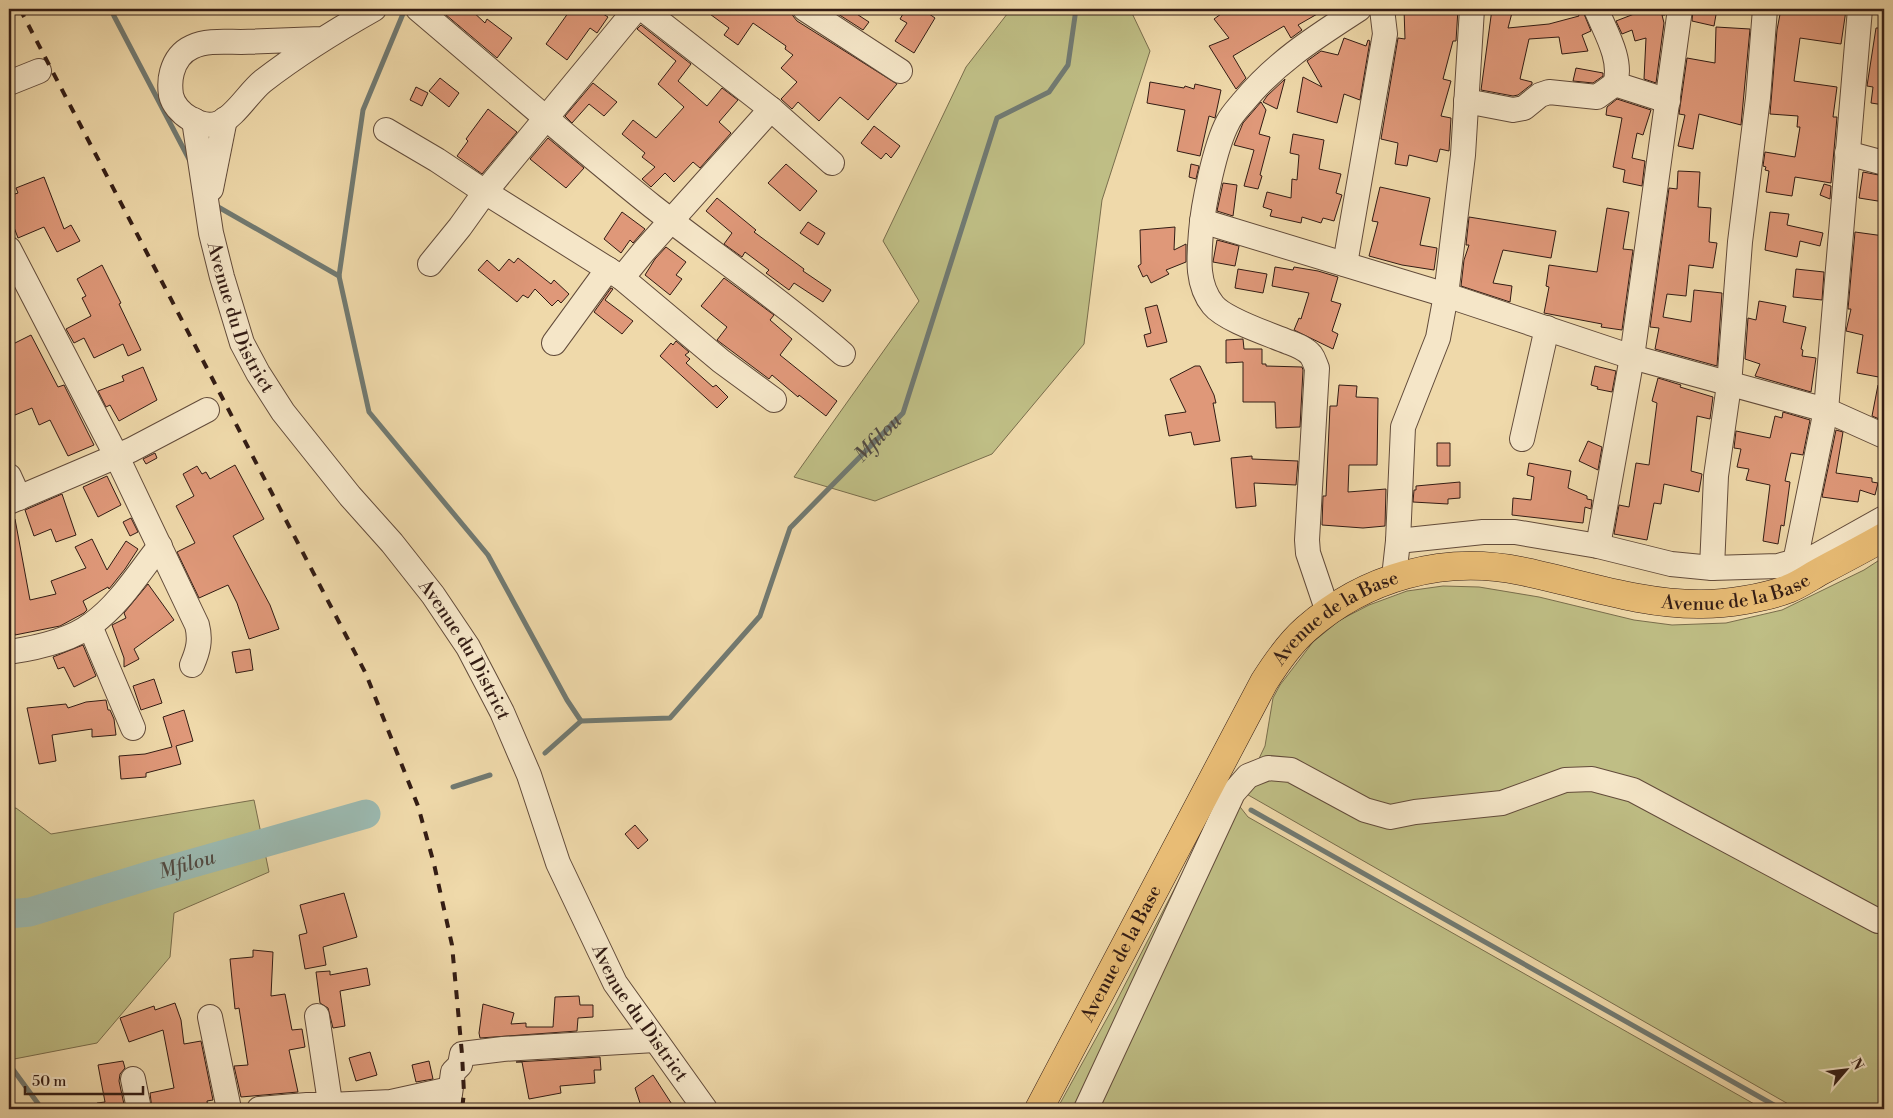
<svg xmlns="http://www.w3.org/2000/svg" width="1893" height="1118" viewBox="0 0 1893 1118" font-family="'Libre Bodoni',serif">
<style>
.green{fill:#bfbe85;stroke:#796d4c}
.lines{fill:none;stroke-linecap:round;stroke-linejoin:round}
.stream{stroke:#717a72;stroke-width:5}
.river{stroke:#9bb9b0;stroke-width:29}
.building{fill:#df9879;stroke:#331c14}
.minor-casing{stroke:#624b3a;stroke-width:26}
.major-casing{stroke:#331c14;stroke-width:29}
.minor{stroke:#f5e6c8;stroke-width:24}
.major{stroke:#e8bc75;stroke-width:28}
.rail{stroke:#331c14;stroke-width:4;stroke-dasharray:9 9;stroke-linecap:butt}
.labels{text-anchor:middle;dominant-baseline:central;stroke-width:4;stroke-linejoin:round;paint-order:stroke}
.street-label{font-size:19px;fill:#331c14;stroke:#f5e6c8}
.water-label{font-size:20px;font-style:italic;fill:#524b43;stroke:#f5e6c8}
</style>
<rect width="100%" height="100%" fill="#efd9aa"/>
<filter id="stains"><feTurbulence type="fractalNoise" baseFrequency=".004" numOctaves="4"/><feColorMatrix values="0 0 0 0 .2 0 0 0 0 .09 0 0 0 0 .02 0 0 0 .5 -.17"/></filter>
<radialGradient id="worn" r=".72"><stop offset=".6" stop-color="#630" stop-opacity="0"/><stop offset="1" stop-color="#630" stop-opacity=".3"/></radialGradient>
<path class="green" d="M1011 9H1130L1150 51 1102 200 1084 344 992 454 875 501 794 477 919 301 883 241 966 67Z
M1884 557V1109H1797L1243 792 1265 746 1273 698 1280 685 1313 642 1340 620 1369 605 1407 591 1443 586 1479 587 1539 597 1634 620 1672 625 1726 623 1782 610 1864 570Z
M1226 789 1248 817 1763 1109H1057L1116 1002Z
M254 800 269 872 174 913 170 957 97 1043 9 1060V809L16 808 51 834Z"/>
<g class="lines">
<g class="stream">
<path d="M111 9 114 16 190 161"/>
<path d="M405 9 363 110 339 276 369 412 488 555 567 700 581 721"/>
<path d="M213 204 339 276"/>
<path id="s1" d="M545 753 581 721 670 718 760 616 790 528 903 413 997 118 1049 92 1068 65 1076 9"/>
<path d="M453 787 490 775"/>
<path d="M1251 810 1781 1109"/>
<path d="M9 1064 42 1109"/>
</g>
<path class="river" id="s2" d="M9 914 30 912 151 875 366 814"/>
</g>
<path class="building" d="M439 9H470L485 23 487 19 512 38 497 58Z
M571 9H595L608 17 597 33 590 28 567 60 546 44Z
M703 9H791L793 16 797 21 897 84 868 120 840 97 819 121 798 102 792 109 781 99 797 82 781 68 793 55 785 49 786 46 753 23 738 45 724 35 729 28Z
M842 9H849L869 22 863 30 838 14Z
M906 9H922L935 18 914 53 895 41 907 23 900 19Z
M1228 9H1326L1298 25 1302 30 1291 38 1284 26 1233 56 1246 78 1236 89 1209 46 1229 38 1214 19Z
M1404 9H1458L1456 41H1453L1443 79 1451 81 1441 116 1451 118 1449 151 1440 149 1437 162 1409 155 1407 166 1395 164 1398 143 1381 139 1398 38 1405 39Z
M1492 9H1513L1508 28 1549 24 1579 16 1576 9H1582L1591 31 1582 35 1588 51 1562 54 1559 37 1529 39 1520 79 1532 82V84L1518 95 1513 96 1481 90Z
M1647 9H1666L1665 15H1662L1664 23 1656 83 1644 79 1646 38 1635 41 1632 30 1622 34 1616 21Z
M1693 9H1717L1714 26 1692 21Z
M1781 9 1846 10 1841 44 1800 38 1794 81 1837 87 1833 117H1837L1831 183 1795 177 1792 196 1766 192 1769 171 1765 170 1766 167 1763 166 1765 152 1795 157 1800 127H1797L1798 116 1770 114 1777 30Z
M641 25 691 64 678 81 707 106 722 88 738 100 719 122 731 133 700 168 693 162 674 182 665 173 651 187 642 179 655 167 642 157 645 153 622 134 633 120 656 138 684 107 658 84 676 61 637 29Z
M1716 27 1750 29 1741 125 1699 114 1693 149 1678 146 1685 115 1679 114 1687 58 1715 63Z
M1876 28H1884V105L1871 103 1873 87 1867 86Z
M1344 38 1366 46 1368 40 1370 41 1360 100 1344 94 1337 123 1297 112 1303 77 1322 87 1307 61 1321 51 1338 55Z
M1576 68 1603 73V76L1593 83 1573 81Z
M440 78 459 93 449 107 429 91Z
M1285 79 1277 109 1263 102 1267 96Z
M1150 82 1184 88 1185 86 1194 89 1195 84 1221 90 1215 118 1209 116 1200 156 1177 151 1185 110 1147 103Z
M593 83 617 102 604 116 589 104 572 123 565 116Z
M416 87 428 93 422 106 410 100Z
M1617 99 1651 110 1643 135 1637 133 1632 158 1645 161 1642 186 1623 182 1625 170 1613 167 1622 118 1606 115 1607 107Z
M1261 102 1266 110 1259 134 1270 137 1260 175 1262 176 1258 189 1244 186 1254 150 1234 145 1243 123Z
M488 109 517 132 482 174 457 156 468 141 466 139Z
M874 126 900 146 891 158 886 153 881 159 861 143Z
M1293 134 1324 140 1319 169 1341 174 1336 193 1342 195 1334 221 1323 218 1321 223 1302 217 1301 223 1270 216 1272 210 1263 207 1267 192 1291 198 1292 179 1297 180 1299 155 1290 153Z
M548 138 584 168 566 188 530 159Z
M786 164 817 191 800 211 768 183Z
M1191 164 1199 166 1196 179 1189 177Z
M1678 171 1700 172 1698 207 1711 208 1709 242 1717 243 1713 268 1689 265 1686 296 1667 294 1663 317 1691 322 1694 290 1722 293 1717 366 1655 349 1659 328 1650 327 1669 188 1677 189Z
M1863 172 1884 176V202L1859 198Z
M44 177 64 229 71 225 80 241 57 252 44 227 18 238 9 214V196L18 193 16 188Z
M1223 183 1237 185 1233 216 1217 211Z
M1824 184 1831 186 1830 199 1820 195Z
M1380 187 1430 198 1420 245 1437 248 1434 270 1402 265 1369 256 1378 222 1372 221Z
M717 198 756 230 754 232 804 269 803 271 831 290 823 302 794 283 789 290 766 273 769 270 745 252 742 257 724 244 732 233 706 211Z
M1607 208 1629 212 1623 249 1633 250 1622 330 1601 327 1602 324 1544 313 1549 287 1546 286 1549 265 1597 272Z
M622 212 645 229 633 243 630 240 621 253 604 239Z
M1770 212 1789 214 1787 225 1823 233 1820 246 1800 241 1797 257 1765 250Z
M1469 217 1556 231 1551 258 1503 250 1493 283 1512 286 1510 302 1461 286 1464 260 1469 245H1466Z
M808 222 825 233 818 245 800 233Z
M1175 227 1174 250 1186 244V262L1166 270 1169 274 1151 283 1147 275 1143 277 1138 266 1141 264 1140 230Z
M1855 232 1884 236 1883 253H1881L1880 298 1884 299V378L1857 373 1863 335 1846 331 1851 309H1848Z
M1217 240 1239 246 1235 266 1213 262Z
M666 247 686 262 676 275 682 279 670 295 645 275 655 259Z
M518 258 551 284 554 280 569 294 561 303 558 300 552 306 535 289 528 298 523 295 517 302 478 270 487 260 499 271 509 259 514 263Z
M102 265 121 303 119 304 141 350 128 356 123 344 94 358 84 338 74 343 66 329 91 316 82 298 86 296 77 279Z
M1275 267 1293 270 1294 267 1318 271 1338 277 1331 301 1341 304 1332 331 1338 334 1333 349 1294 330 1299 318 1301 319 1309 293 1272 286Z
M1238 269 1267 274 1263 293 1235 288Z
M1796 269 1824 272 1822 300 1793 297Z
M724 278 774 315 770 320 792 339 780 355 837 401 826 416 799 395 798 397 772 375 769 379 717 340 727 327 701 306Z
M611 288 613 289 605 300 633 321 622 334 594 312Z
M1759 301 1786 306 1783 322 1806 327 1801 349 1803 350 1802 356 1816 358 1811 392 1755 376 1760 364 1745 359 1748 318 1756 320Z
M1157 305 1167 342 1147 347 1144 335 1151 333 1145 308Z
M31 335 58 387 64 385 94 445 68 456 50 420 39 425 32 408 15 415 9 398V346Z
M1243 339 1244 349H1262V364H1266V366L1302 367 1303 370 1300 427 1276 428 1275 402H1243V362L1226 363V340Z
M676 341 689 352 685 355 690 359 686 363 713 387 716 385 728 397 717 408 660 356 671 343 673 345Z
M1195 366H1200L1214 395 1216 403H1213L1220 441 1194 445 1191 432 1169 436 1165 415 1186 412 1170 379Z
M1595 366 1616 371 1612 392 1597 389 1598 387 1591 385Z
M143 367 157 400 119 421 110 405 106 407 98 391 124 381 122 376Z
M1658 378 1681 385 1680 387 1713 397 1710 419 1697 416 1691 471 1702 474 1699 492 1664 484 1661 504 1654 503 1647 540 1614 534 1619 505 1629 507 1636 463 1649 465 1657 403 1652 401Z
M1339 385 1357 386 1356 397 1378 398 1377 465H1349L1348 492 1386 489 1385 526 1363 528 1322 525 1323 496H1326L1330 406H1337Z
M1878 385H1884V421L1872 416Z
M1783 412 1810 420 1803 455 1791 453 1785 481 1790 482 1784 526 1781 525 1778 544 1763 541 1770 485 1746 480 1749 469 1737 467 1741 449 1734 448 1736 431 1770 438 1775 416 1782 418Z
M1836 430 1843 432 1836 473 1872 478V482L1878 483 1875 495 1860 490 1858 502 1822 497Z
M1588 441 1602 447 1598 470 1579 461Z
M1437 443H1450V466H1437Z
M155 453 157 458 146 464 143 459Z
M1252 456V459L1298 461 1296 485 1254 483 1256 506 1236 508 1231 458Z
M1529 463 1571 471 1568 488 1587 496V499L1592 500 1591 509 1585 507 1583 523 1512 515 1513 498 1531 500 1534 477 1527 475Z
M235 465 264 519 233 536 270 605 279 629 249 639 237 603 228 585 199 598 177 552 195 543 176 506 194 496 183 474 197 466 202 474 206 472 210 479Z
M107 476 121 505 98 517 83 487Z
M1460 482V498L1448 499V504L1413 502 1414 490H1416V486Z
M62 494 76 535 56 542 51 529 34 536 25 510Z
M131 518 138 532 130 536 123 522Z
M15 519 30 600 56 594 51 581 86 568 75 547 92 539 107 570 126 541 138 549 125 569 109 589 108 587 83 601 87 610 84 613 60 626 15 635 9 604V520Z
M148 584 174 620 134 649 139 659 124 667V658L112 625 126 618 124 613Z
M83 645 96 676 74 687 64 667 58 669 53 657Z
M250 649 253 670 236 673 232 652Z
M154 679 162 703 141 710 133 686Z
M106 700 108 710H110L114 719 116 735 92 737V729L52 735 56 761 39 764 27 708 66 704 68 708 86 702Z
M184 710 193 741 176 746 181 764 146 773V777L121 779 119 756 145 754 172 747 163 717Z
M635 825 648 840 638 849 625 834Z
M344 893 357 937 323 947 326 965 305 969 299 935 307 933 300 905Z
M253 950 273 952 271 996 285 994 292 1030 302 1029 305 1047 289 1050 298 1092 241 1097 234 1066 248 1065 239 1008 235 1009 230 959 253 957Z
M367 968 370 985 340 991 345 1026 333 1028 328 1008 320 1003 316 972 330 971V975Z
M579 996 580 1005H593V1017L578 1018 577 1031 480 1038 479 1033 483 1004 514 1013 511 1024 526 1023V1027H553L555 997Z
M175 1003 181 1020 184 1044 201 1041 213 1100 207 1101 208 1109H152L150 1093 174 1088 163 1030 129 1042 120 1018 154 1006 155 1010Z
M370 1052 377 1075 356 1081 349 1058Z
M600 1057 601 1070H594L595 1083 560 1086 561 1093 529 1099 522 1062H516Z
M123 1061 125 1068 120 1074 119 1081 125 1109H97V1103L105 1102 98 1065Z
M429 1061 433 1079 416 1082 412 1065Z
M653 1075 675 1109H642L635 1088Z"/>
<g class="lines">
<defs>
<g id="minor">
<path d="M418 9C496 75 572 142 652 206 716 256 782 301 843 354"/>
<path d="M643 9 771 109 832 163"/>
<path d="M805 9 900 71"/>
<path d="M1596 9C1605 31 1623 60 1615 84L1668 101"/>
<path d="M321 39C294 40 268 41 241 42 225 42 207 40 192 47 181 52 175 61 172 72 170 79 170 88 171 95 175 113 201 130 219 123 235 117 249 92 263 81 298 54 335 31 374 9"/>
<path d="M9 83 39 71"/>
<path d="M1466 101 1513 110 1524 108 1540 95 1549 92 1597 97 1615 84"/>
<path id="s3" d="M194 120 211 233 222 277 242 343 258 373 283 412 350 496 392 543 433 595 468 647 502 712 529 775 558 863 615 983 705 1109"/>
<path d="M386 130 437 160 485 192 622 278 721 361 774 400"/>
<path d="M1847 153 1884 163"/>
<path d="M211 189 225 119"/>
<path d="M1202 221 1446 295 1632 357 1826 410 1884 436"/>
<path d="M9 249 117 457 197 625C201 640 198 651 192 665"/>
<path d="M430 264 460 227 485 192 636 9"/>
<path d="M1345 264 1385 34 1382 9"/>
<path d="M622 278 644 251 771 109"/>
<path d="M554 343 608 269"/>
<path d="M1522 439 1547 328"/>
<path d="M9 476 19 498"/>
<path d="M9 502 131 450 207 410"/>
<path d="M1398 541 1483 532H1515L1598 546 1671 564 1712 568 1778 566 1816 556 1884 518"/>
<path d="M1598 546 1632 357 1680 9"/>
<path d="M1795 562 1826 410 1860 9"/>
<path d="M1712 568 1716 476 1729 385 1740 242 1758 98 1765 9"/>
<path d="M1394 577 1398 541 1403 427 1438 338 1446 295 1463 155 1472 9"/>
<path d="M1328 612 1308 553 1307 540 1317 368C1315 364 1314 359 1311 355 1305 348 1296 345 1288 342 1269 334 1225 320 1213 305 1196 284 1199 257 1201 232 1203 205 1215 146 1228 122 1232 114 1239 107 1244 101 1277 61 1316 37 1359 9"/>
<path d="M90 626 133 728"/>
<path d="M9 652C36 648 70 641 92 624 120 604 139 572 160 546"/>
<path d="M317 1016 331 1109"/>
<path d="M210 1017 229 1109"/>
<path d="M133 1079 139 1109"/>
<path d="M259 1109 307 1105H330L391 1102 450 1089"/>
<path d="M448 1109 453 1072 460 1065 462 1054 503 1049 655 1040"/>
<path d="M1086 1109 1233 793 1248 776 1268 768 1291 770 1365 810 1390 817 1415 812 1502 803 1565 780 1592 779 1633 790 1878 921H1884"/>
</g>
<g id="major">
<path id="s4" d="M1039 1109 1264 682C1276 663 1290 643 1306 629 1365 577 1443 555 1521 571 1580 583 1641 605 1702 604 1727 604 1765 598 1788 589 1799 585 1810 577 1821 571 1842 560 1863 549 1884 537"/>
</g>
</defs>
<use href="#minor" class="minor-casing"/>
<use href="#major" class="major-casing"/>
<use href="#minor" class="minor"/>
<use href="#major" class="major"/>
<path class="rail" d="M20 9 366 674 418 806 434 864 452 945 462 1054 464 1093 462 1109"/>
</g>
<g class="labels">
<g class="street-label">
<text stroke="none"><textPath href="#s3" startOffset="204">Avenue du District</textPath></text>
<text stroke="none"><textPath href="#s4" startOffset="1001">Avenue de la Base</textPath></text>
<text stroke="none"><textPath href="#s4" startOffset="581">Avenue de la Base</textPath></text>
<text stroke="none"><textPath href="#s3" startOffset="609">Avenue du District</textPath></text>
<text stroke="none"><textPath href="#s4" startOffset="176">Avenue de la Base</textPath></text>
<text stroke="none"><textPath href="#s3" startOffset="1014">Avenue du District</textPath></text>
</g>
<g class="water-label">
<text stroke="none"><textPath href="#s1" startOffset="492">Mfilou</textPath></text>
<text stroke="none"><textPath href="#s2" startOffset="185">Mfilou</textPath></text>
</g>
</g>
<rect width="1893" height="1118" fill="none" stroke="#efd9aa" stroke-width="30"/>
<rect x="10" y="10" width="1873" height="1098" fill="none" stroke="#331c14" stroke-width="2.5"/>
<rect x="15" y="15" width="1863" height="1088" fill="none" stroke="#331c14"/>
<g transform="translate(1846 1070) rotate(62)" stroke="#f5e6c8" stroke-width="4" paint-order="stroke">
<path d="M0-4L9 19L0 12L-9 19Z" fill="#331c14"/>
<text y="-8" font-size="14" font-weight="bold" text-anchor="middle" fill="#331c14">N</text>
</g>
<path d="M25 1086v8h118v-8" fill="none" stroke="#331c14" stroke-width="2.5"/>
<text x="32" y="1086" font-size="15" fill="#331c14" stroke="#f5e6c8" stroke-width="4" paint-order="stroke">50 m</text>
<rect width="100%" height="100%" filter="url(#stains)"/>
<rect width="100%" height="100%" fill="url(#worn)"/>
</svg>
